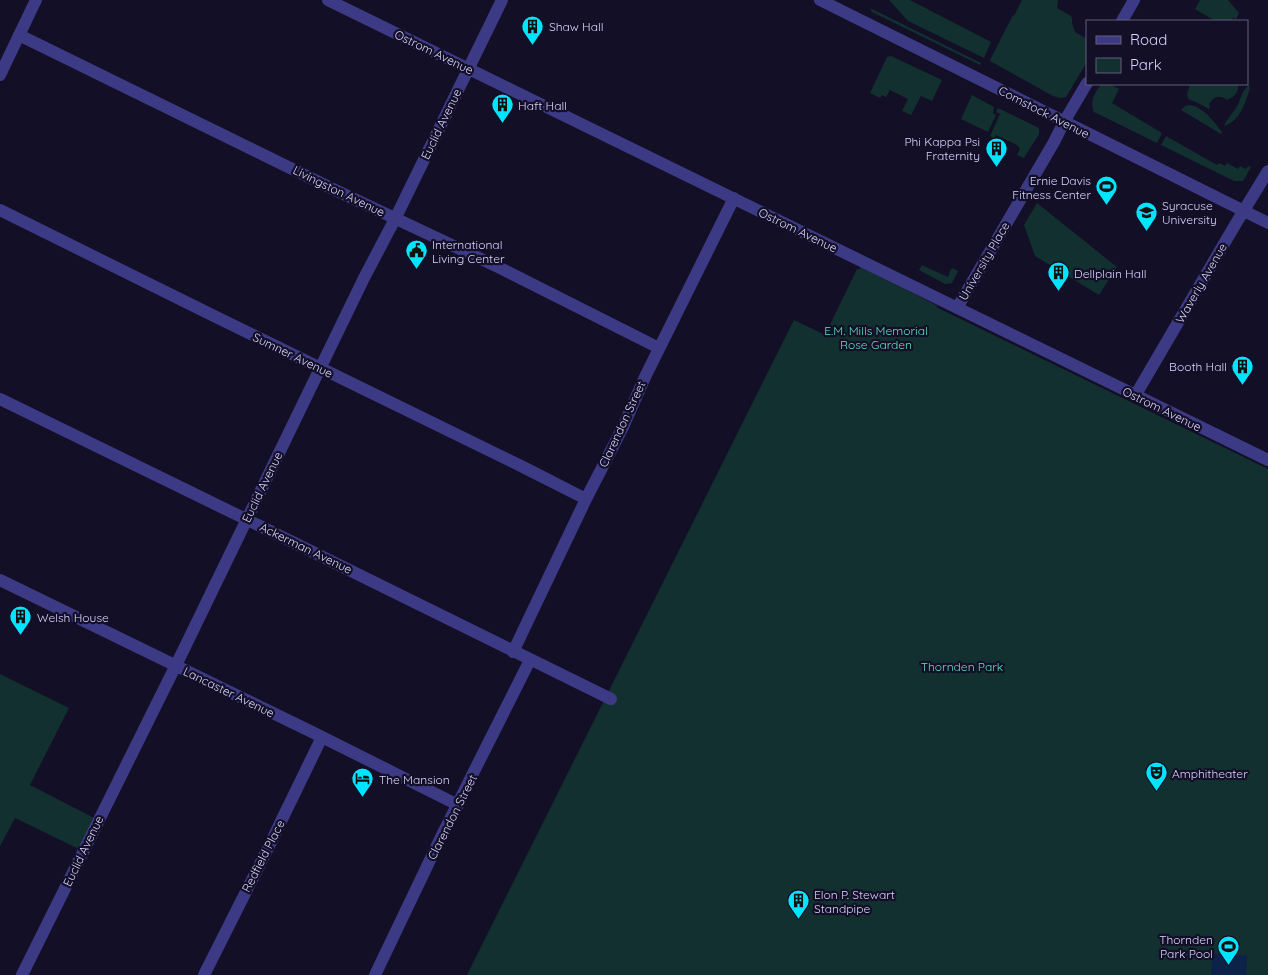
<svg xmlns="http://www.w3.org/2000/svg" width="1268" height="975" viewBox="0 0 1268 975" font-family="Quicksand,sans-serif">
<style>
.green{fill:#12302f}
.water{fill:#0c2248}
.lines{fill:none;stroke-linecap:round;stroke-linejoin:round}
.minor{stroke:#3d3a85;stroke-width:12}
.labels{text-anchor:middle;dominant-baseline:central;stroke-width:4.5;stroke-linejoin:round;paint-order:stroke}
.poi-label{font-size:12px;fill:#d9d4ff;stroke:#130f26;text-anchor:start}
.street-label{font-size:12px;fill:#d9d4ff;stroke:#130f26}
.park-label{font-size:12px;fill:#5fe0c0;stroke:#130f26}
</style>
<rect width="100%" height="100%" fill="#130f26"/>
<path class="green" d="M889 0H910L991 42 984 58 908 21Z
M1022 0H1058L1057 8 1071 16 1072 18V23L1075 32 1087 39V62L1066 97 1061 98 1053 96 990 61V60L1013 15 1014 16Z
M1200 0H1228L1239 13 1236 19 1233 18 1230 21H1215L1195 9Z
M870 8 981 63 980 65 872 12Z
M891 56 942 80 932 101 921 96 911 115 902 111 908 99 890 90 886 97 882 95 880 98 870 93 887 57Z
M1101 84H1110L1119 89 1112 103 1162 133 1157 143 1094 112C1089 101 1095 93 1101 84Z
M1190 84H1238C1239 92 1235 97 1227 100 1218 94 1214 97 1209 104L1210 107 1209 109 1198 103 1188 99 1187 94Z
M1249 85 1250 88C1246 101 1240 122 1224 126 1227 119 1232 114 1236 108 1241 100 1241 91 1249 85Z
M972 95 994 107 993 113 996 115 988 132 961 119Z
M1190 105C1205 108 1213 121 1222 132L1221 134 1181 110 1185 106Z
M998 108 1039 128V134L1024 158 1017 155 1020 149 1017 145 996 135 994 138 990 136 1000 114 996 112Z
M1166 136 1217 165 1219 163 1225 166 1227 163 1238 169 1240 166 1246 169 1248 166 1251 167 1243 181H1234L1161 145Z
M1037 203 1117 267 1099 295 1035 256 1024 225Z
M922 265 948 277 951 269 953 268 958 271 952 283 945 284 919 270Z
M861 267 938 306 936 307 1268 469V975H467L794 320 825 335 857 269H860Z
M0 674 69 708 30 785 98 820 83 851 15 818 0 846Z"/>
<path class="water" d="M1213 953 1247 956 1246 975H1211Z"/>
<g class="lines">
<path class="minor" d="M328 0 1268 460
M820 0 1268 223
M1122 21 1134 0
M19 35 333 189 496 266 659 348
M0 75 36 0
M0 210 214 316 525 468 586 499
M957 308 1054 142 1064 122 1087 83
M1135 396 1235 225 1268 171
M0 399 262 527 611 699
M0 580 314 733 458 805
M513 652 586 499 623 427 645 377 734 198
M22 975 181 655 364 278 395 219 502 0
M204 975 270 844 322 737
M375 975 442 835 530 660"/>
</g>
<defs>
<symbol id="building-pin" viewBox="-11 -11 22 30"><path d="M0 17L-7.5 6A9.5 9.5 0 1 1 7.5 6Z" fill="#00e5ff" stroke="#130f26"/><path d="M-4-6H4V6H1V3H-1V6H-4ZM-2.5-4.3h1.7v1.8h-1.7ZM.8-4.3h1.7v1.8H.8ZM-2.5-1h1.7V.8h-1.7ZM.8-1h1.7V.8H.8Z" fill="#111"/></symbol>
<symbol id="stadium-pin" viewBox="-11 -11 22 30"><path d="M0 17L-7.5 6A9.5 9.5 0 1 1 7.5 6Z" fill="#00e5ff" stroke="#130f26"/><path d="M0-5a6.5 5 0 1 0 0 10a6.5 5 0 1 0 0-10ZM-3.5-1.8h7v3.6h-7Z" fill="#111"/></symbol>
<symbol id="university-pin" viewBox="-11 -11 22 30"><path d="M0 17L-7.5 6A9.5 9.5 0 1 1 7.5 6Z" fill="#00e5ff" stroke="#130f26"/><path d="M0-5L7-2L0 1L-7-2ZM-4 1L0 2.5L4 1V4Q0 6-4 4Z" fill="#111"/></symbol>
<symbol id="civic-pin" viewBox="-11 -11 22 30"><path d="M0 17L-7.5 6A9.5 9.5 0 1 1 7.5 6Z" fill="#00e5ff" stroke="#130f26"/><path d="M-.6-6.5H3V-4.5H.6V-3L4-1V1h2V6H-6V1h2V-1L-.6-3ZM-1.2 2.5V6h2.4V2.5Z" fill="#111"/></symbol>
<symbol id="theatre-pin" viewBox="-11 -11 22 30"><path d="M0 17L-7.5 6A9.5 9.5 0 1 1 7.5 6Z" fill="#00e5ff" stroke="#130f26"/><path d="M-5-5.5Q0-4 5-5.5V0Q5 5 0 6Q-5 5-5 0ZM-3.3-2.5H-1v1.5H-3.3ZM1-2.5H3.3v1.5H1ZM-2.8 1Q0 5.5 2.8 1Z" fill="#111"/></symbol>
<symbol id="hotel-pin" viewBox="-11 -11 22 30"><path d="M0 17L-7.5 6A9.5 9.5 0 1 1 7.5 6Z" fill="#00e5ff" stroke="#130f26"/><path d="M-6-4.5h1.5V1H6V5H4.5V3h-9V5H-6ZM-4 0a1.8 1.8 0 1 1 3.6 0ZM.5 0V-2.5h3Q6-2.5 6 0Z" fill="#111"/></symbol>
</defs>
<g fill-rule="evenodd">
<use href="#building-pin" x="520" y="14" width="25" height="34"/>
<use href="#building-pin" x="490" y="92" width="25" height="34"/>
<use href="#building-pin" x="984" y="136" width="25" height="34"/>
<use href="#stadium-pin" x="1094" y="174" width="25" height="34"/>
<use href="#university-pin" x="1134" y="200" width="25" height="34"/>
<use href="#civic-pin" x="404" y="238" width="25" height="34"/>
<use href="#building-pin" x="1046" y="260" width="25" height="34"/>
<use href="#building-pin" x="1230" y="354" width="25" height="34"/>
<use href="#building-pin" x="8" y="604" width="25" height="34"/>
<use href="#theatre-pin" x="1144" y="760" width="25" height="34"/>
<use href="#hotel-pin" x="350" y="766" width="25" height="34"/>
<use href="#building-pin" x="786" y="888" width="25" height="34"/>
<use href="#stadium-pin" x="1216" y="934" width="25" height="34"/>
</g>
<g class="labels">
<g class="poi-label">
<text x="549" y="26">Shaw Hall</text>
<text x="518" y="105">Haft Hall</text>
<text x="980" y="141" text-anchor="end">Phi Kappa Psi<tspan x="980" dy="14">Fraternity</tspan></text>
<text x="1091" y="180" text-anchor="end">Ernie Davis<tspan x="1091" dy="14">Fitness Center</tspan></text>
<text x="1162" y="205">Syracuse<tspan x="1162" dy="14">University</tspan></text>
<text x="432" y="244">International<tspan x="432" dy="14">Living Center</tspan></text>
<text x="1074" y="273">Dellplain Hall</text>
<text x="1227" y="366" text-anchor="end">Booth Hall</text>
<text x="37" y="617">Welsh House</text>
<text x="1172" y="773">Amphitheater</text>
<text x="379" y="779">The Mansion</text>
<text x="814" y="894">Elon P. Stewart<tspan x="814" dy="14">Standpipe</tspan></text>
<text x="1213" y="939" text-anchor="end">Thornden<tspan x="1213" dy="14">Park Pool</tspan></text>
</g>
<g class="street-label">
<text transform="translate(434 52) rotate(26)">Ostrom Avenue</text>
<text transform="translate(1044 112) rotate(27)">Comstock Avenue</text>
<text transform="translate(441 124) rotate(-64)">Euclid Avenue</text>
<text transform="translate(339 191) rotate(26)">Livingston Avenue</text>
<text transform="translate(798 230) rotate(26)">Ostrom Avenue</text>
<text transform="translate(984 261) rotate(-60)">University Place</text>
<text transform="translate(1201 283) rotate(-60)">Waverly Avenue</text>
<text transform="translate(293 355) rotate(26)">Sumner Avenue</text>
<text transform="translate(1162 409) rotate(26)">Ostrom Avenue</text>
<text transform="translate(622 424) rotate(-65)">Clarendon Street</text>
<text transform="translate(262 487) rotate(-64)">Euclid Avenue</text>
<text transform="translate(306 548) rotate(26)">Ackerman Avenue</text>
<text transform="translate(229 692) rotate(26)">Lancaster Avenue</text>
<text transform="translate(452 817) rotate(-63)">Clarendon Street</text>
<text transform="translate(83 851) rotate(-64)">Euclid Avenue</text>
<text transform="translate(263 856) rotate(-63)">Redfield Place</text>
</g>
<g class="park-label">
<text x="876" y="330">E.M. Mills Memorial<tspan x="876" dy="14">Rose Garden</tspan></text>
<text x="962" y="666">Thornden Park</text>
</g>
</g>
<rect x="1086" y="20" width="162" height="65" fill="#130f26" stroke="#625e7d"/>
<rect x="1096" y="36" width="25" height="8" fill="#3d3a85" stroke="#625e7d"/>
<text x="1130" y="45" font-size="15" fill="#d9d4ff">Road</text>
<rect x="1096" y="58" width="25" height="15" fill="#12302f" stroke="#625e7d"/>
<text x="1130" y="70" font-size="15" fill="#d9d4ff">Park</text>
</svg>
